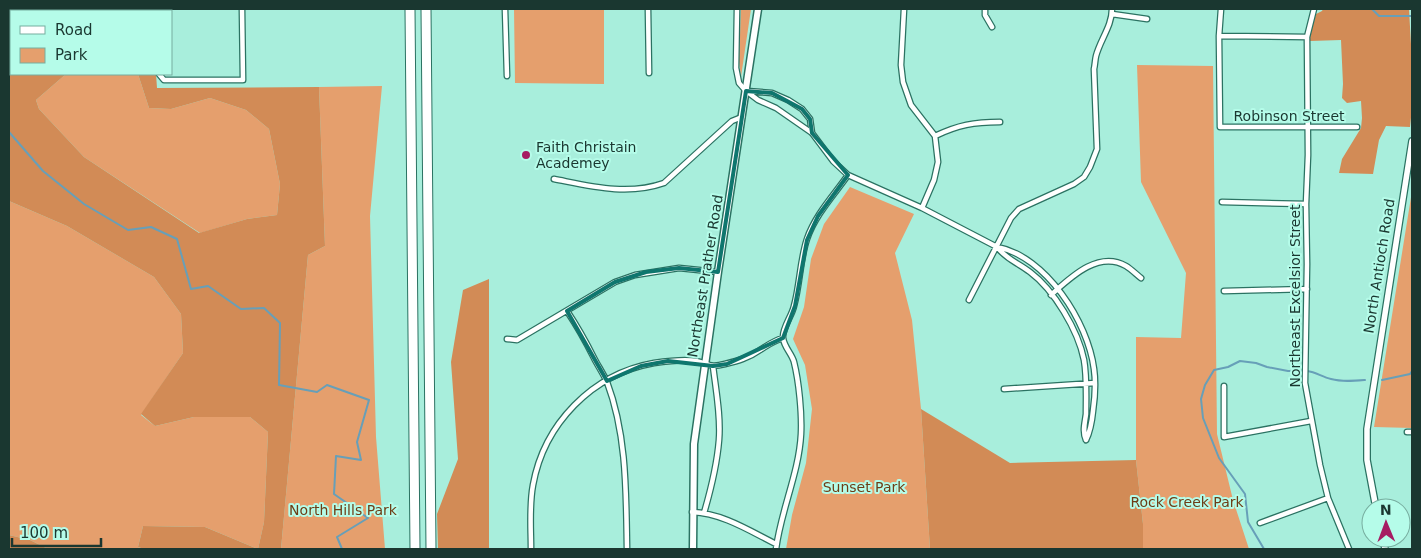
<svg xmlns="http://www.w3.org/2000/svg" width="1421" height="558" viewBox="0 0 1421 558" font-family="'DejaVu Sans',sans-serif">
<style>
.green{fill:#e59f6d}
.forest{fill:#d28b56}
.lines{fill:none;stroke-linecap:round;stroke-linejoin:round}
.stream{stroke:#679fb8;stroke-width:2}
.minor-casing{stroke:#2b7262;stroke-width:7}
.tertiary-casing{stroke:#2b7262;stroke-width:8}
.secondary-casing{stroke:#2b7262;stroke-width:9}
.motorway-casing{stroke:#2b7262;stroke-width:11}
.minor{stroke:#fff;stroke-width:4.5}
.tertiary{stroke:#fff;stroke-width:5.5}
.secondary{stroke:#fff;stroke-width:6}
.motorway{stroke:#fff;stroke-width:9}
.marked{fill:none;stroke:#0f766e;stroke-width:4;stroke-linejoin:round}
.poi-dot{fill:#a61c62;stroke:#b5fce9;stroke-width:2}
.labels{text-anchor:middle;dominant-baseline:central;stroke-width:4;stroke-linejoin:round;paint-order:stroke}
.street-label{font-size:14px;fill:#1a3730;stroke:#b5fce9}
.poi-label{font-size:14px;fill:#1a3730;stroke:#b5fce9;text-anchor:start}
.park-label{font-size:14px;fill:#6d3d16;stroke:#b5fce9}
</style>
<rect width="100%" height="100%" fill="#a8eedc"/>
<path class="green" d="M9 9H89L87 11H11V33L9 26Z
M514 9H604V84L515 83Z
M741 9H751L741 77 739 61Z
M1137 65 1213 66 1217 434 1233 500 1249 549H1143V524L1136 460V337L1181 338 1186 273 1141 182Z
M66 74H138L149 108 171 109 210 98 246 110 269 129 280 184 277 215 247 219 200 233 84 157 39 109 36 100Z
M382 86 370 216 376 437 385 549H281L308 255 325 246 319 87Z
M850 187 914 214 895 253 912 320 921 409 930 549H786L792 515 806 463 812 409 805 365 793 339 804 307 811 259 824 224Z
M1412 191V428L1374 427Z
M9 201 67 226 154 277 181 314 183 353 141 415 155 426 194 417H250L268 432 264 522 258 549 205 527 143 526 138 547 144 549H48L30 540 9 535Z"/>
<path class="forest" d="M89 9H152L153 11H87Z
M1323 9H1409C1411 48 1415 88 1410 127L1386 126 1379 140 1373 174 1339 173 1342 159 1361 128 1362 118 1361 101 1347 103 1342 98 1343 84 1341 40 1310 41V34L1316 14 1322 11Z
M9 26 11 33V74H66L36 100 39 109 84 157 199 233 247 219 277 215 280 184 269 129 246 110 210 98 171 109 149 108 138 74H156L157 88 319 87 325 246 308 255 281 549H144L138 547 143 526 205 527 258 549 264 522 268 432 250 417H194L155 426 141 414 183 353 181 314 154 277 67 226 9 201Z
M489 279V549H438L437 514 458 459 451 362 463 290Z
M921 409 1010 463 1136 460 1143 524V549H930Z
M9 535 30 540 48 549H9Z"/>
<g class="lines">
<path class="stream" d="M1372 9 1379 16H1412
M9 132 43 171 84 204 128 230 151 227 177 239 191 289 208 286 241 309 264 308 280 323 279 385 317 392 327 385 369 400 357 442 361 460 336 456 334 494 368 518 337 537 342 549
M1307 371C1316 372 1322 377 1331 379 1342 382 1353 381 1365 380
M1382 380 1410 374 1412 371V356
M1264 549 1248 522 1245 494 1219 458 1203 418 1201 399 1205 385 1214 370 1228 367 1240 361 1256 363 1267 367 1288 371H1301"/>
<defs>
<path id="minor" d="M505 9 507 76
M648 9 649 73
M737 9 736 68 739 83 746 91 758 100 776 108 812 133 833 161 848 175 922 208 997 247C1046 256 1088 322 1094 369 1096 383 1095 397 1093 411 1092 421 1091 430 1086 440
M904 9 901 65 903 82 911 105 935 136 938 162 934 180 922 208
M985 9V15L992 27
M1221 9 1219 36 1220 127H1357
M1314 9 1307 37 1308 155 1306 204 1307 264 1305 383 1320 465 1328 498 1349 549
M1112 14 1147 19
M1219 36 1307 37
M159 74 164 80H243L242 9
M747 91 772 93 788 100 802 109 810 119 812 133
M935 136C958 125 974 122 1000 122
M554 179C590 186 627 196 664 183L732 121 742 117
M1222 202 1306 204
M997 247C1007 260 1017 262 1030 272 1054 290 1078 330 1084 360 1087 377 1086 396 1086 414 1085 423 1082 431 1086 440
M1224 291 1307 289
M1051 295C1070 278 1098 250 1126 266 1131 269 1136 274 1141 278
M969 300 1011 218 1019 209 1074 184 1084 177 1090 167 1097 149 1094 69C1095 65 1095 60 1096 56 1100 40 1112 26 1112 9
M567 311C577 326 586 342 594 358 598 366 603 373 607 382 627 435 626 493 627 549
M507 339 517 340 615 282 635 275 679 268 718 272
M1224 386V437L1311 421
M1004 389 1095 383
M1407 432H1412
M692 512C722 513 750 531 776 544
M704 513C711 489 717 465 719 440 721 416 716 391 713 366
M1260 523 1328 498
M531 549C531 528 529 506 533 485 544 424 592 374 654 363 668 361 682 359 696 361 710 364 709 368 725 364 737 361 749 358 760 350 768 345 773 341 783 338
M776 549C781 510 799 473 801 434 802 414 799 382 794 362 792 354 784 347 783 338 782 328 792 316 794 306 800 284 800 260 807 239 815 215 834 195 848 175"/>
<path id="tertiary" d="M1376 508 1367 460V429L1412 141
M1383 538 1385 549"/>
<path id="secondary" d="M693 549 694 444 718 272 758 9"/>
<path id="motorway" d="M410 9 415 549
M426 9 431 549"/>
</defs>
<use href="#minor" class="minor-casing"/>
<use href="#tertiary" class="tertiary-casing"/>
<use href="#secondary" class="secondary-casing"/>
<use href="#motorway" class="motorway-casing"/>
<use href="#minor" class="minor"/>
<use href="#tertiary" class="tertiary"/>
<use href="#secondary" class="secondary"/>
<use href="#motorway" class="motorway"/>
</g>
<path class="marked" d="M746 91 772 93 802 109 810 119 812 133 848 175 818 216 807 240 795 306 783 338 727 364 713 366 668 361 641 366 607 381 567 311 615 282 646 272 679 268 718 272Z"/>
<circle class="poi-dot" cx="526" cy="155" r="5"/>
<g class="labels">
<g class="street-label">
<text x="1289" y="116">Robinson Street</text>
<text transform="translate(1379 266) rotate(-81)">North Antioch Road</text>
<text transform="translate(705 276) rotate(-81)">Northeast Prather Road</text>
<text transform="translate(1295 296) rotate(-90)">Northeast Excelsior Street</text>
</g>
<g class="poi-label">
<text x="536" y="147">Faith Christain<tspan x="536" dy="16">Academey</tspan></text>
</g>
<g class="park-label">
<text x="864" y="487">Sunset Park</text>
<text x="1187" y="502">Rock Creek Park</text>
<text x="343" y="510">North Hills Park</text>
</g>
</g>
<rect width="1421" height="558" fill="none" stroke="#1a3730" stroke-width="20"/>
<rect x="10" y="10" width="162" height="65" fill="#b5fce9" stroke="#77ad9f"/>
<rect x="20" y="26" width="25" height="8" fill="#ffffff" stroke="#77ad9f"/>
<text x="55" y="35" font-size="15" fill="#1a3730">Road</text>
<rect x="20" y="48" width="25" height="15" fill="#e59f6d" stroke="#77ad9f"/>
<text x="55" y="60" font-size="15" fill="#1a3730">Park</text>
<g transform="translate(1386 523) rotate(359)"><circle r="24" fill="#b5fce9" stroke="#77ad9f"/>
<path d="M0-4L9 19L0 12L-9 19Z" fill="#a61c62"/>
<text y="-8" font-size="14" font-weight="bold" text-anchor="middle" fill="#1a3730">N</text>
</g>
<path d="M12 538v8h89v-8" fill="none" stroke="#1a3730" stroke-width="2.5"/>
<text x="20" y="538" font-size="15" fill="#1a3730" stroke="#b5fce9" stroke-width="4" paint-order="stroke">100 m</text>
</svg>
